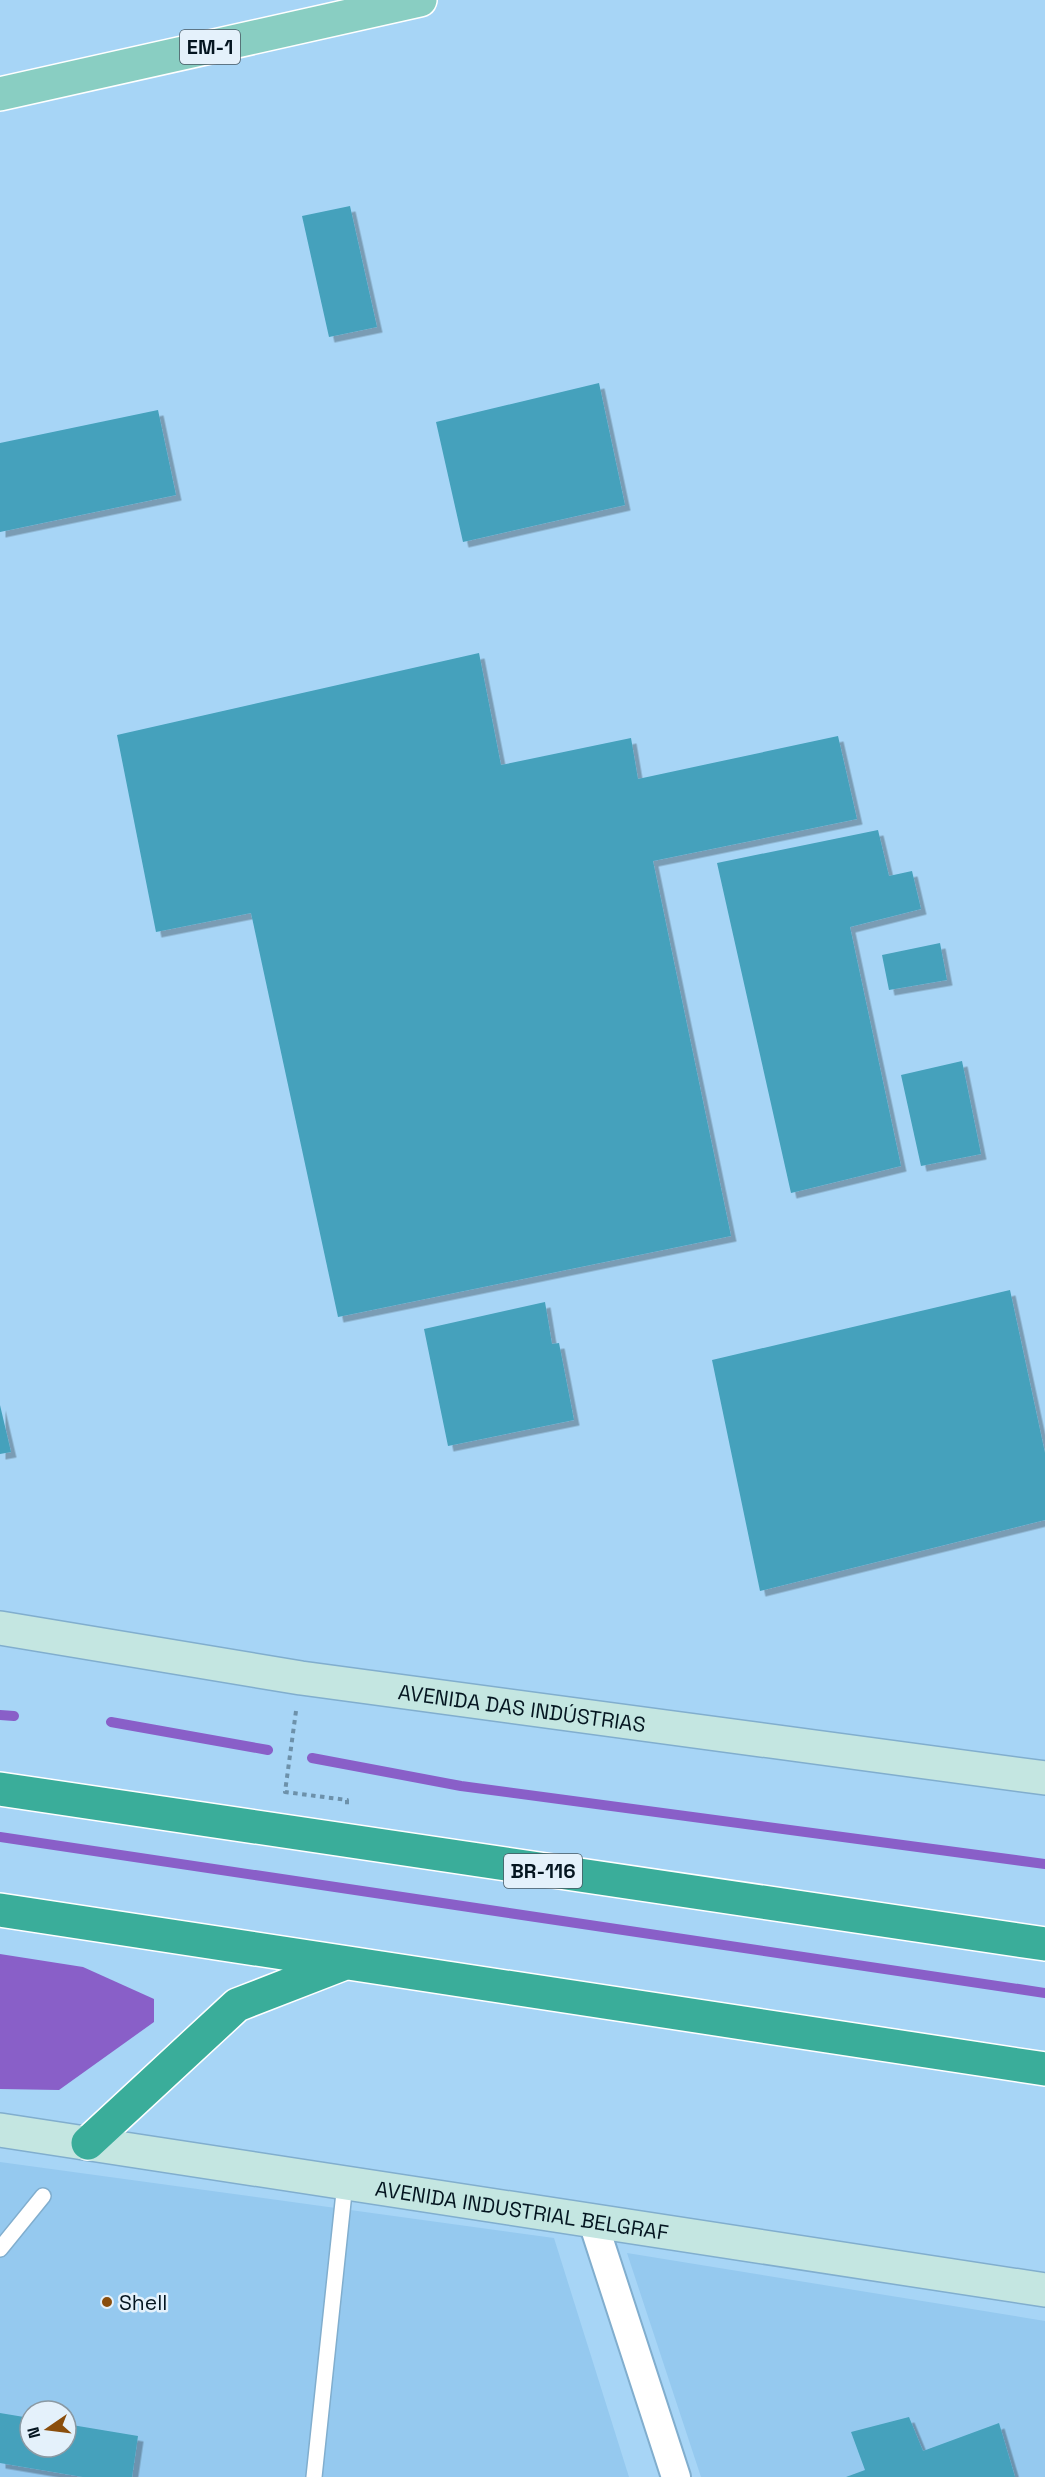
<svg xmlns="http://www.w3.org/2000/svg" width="1045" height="2477" viewBox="0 0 1045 2477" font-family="'Space Grotesk',sans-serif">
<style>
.built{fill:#95c9ef;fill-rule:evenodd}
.water{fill:#895fc8}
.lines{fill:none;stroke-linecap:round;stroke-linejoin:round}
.stream{stroke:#895fc8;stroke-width:10}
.building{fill:#45a1bc;filter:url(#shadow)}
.service-casing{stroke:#81aece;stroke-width:18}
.minor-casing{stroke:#81aece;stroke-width:32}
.secondary-casing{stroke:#81aece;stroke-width:36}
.primary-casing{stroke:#fff;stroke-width:36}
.motorway-casing{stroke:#fff;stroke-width:36}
.path{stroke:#6d91aa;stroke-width:4;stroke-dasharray:4.5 4.5;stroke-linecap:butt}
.service{stroke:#fff;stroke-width:15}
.minor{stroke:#fff;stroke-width:28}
.secondary{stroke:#c4e6e1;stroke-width:33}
.primary{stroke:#89cec2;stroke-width:33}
.motorway{stroke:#3aad9a;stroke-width:33}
.poi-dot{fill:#8a4e0d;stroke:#e4f1fb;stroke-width:2}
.labels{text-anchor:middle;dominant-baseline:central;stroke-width:5;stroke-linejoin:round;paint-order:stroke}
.shield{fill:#e4f1fb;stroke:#475762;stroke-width:1.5}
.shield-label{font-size:20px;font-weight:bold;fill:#041520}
.street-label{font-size:21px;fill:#041520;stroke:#e4f1fb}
.poi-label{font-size:21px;fill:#041520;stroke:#e4f1fb;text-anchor:start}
</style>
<defs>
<filter id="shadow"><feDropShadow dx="5.5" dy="5.5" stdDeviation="0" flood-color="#0004"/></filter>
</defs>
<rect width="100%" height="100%" fill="#a7d5f6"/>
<path class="built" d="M0 2162 554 2238 629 2477H0ZM30 2411H66V2447H30Z
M627 2253 1045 2321V2477H701Z"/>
<path class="water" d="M0 1954 83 1967 154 1999V2022L59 2090 0 2089Z"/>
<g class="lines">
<path class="stream" d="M0 1715 14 1716
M111 1722 268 1750
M312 1758 461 1786 1045 1864
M0 1837 1045 1993"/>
</g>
<path class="building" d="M350 206 377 327 329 337 302 216Z
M599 383 625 505 463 542 436 422Z
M158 410 176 495 0 532V443Z
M479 653 501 765 631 738 638 779 838 736 857 819 653 861 731 1236 338 1317 251 913 156 932 117 735Z
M878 830 889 876 912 871 921 909 850 927 901 1166 791 1193 717 863Z
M940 943 947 980 889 990 882 955Z
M962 1061 981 1154 921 1166 901 1075Z
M1010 1290 1045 1453V1520L760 1591 712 1360Z
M545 1302 552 1344 559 1343 574 1420 448 1446 424 1329Z
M0 1405 11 1452 0 1454Z
M0 2413 30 2418V2447H66V2424L138 2436 132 2477H83L0 2463Z
M909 2417 923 2451 999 2423 1015 2477H846L865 2470 851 2432Z"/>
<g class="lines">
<defs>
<path id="service" d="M0 2249 43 2196
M314 2477 345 2183"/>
<path id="minor" d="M593 2222 676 2477"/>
<g id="secondary">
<path id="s1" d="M0 1628 301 1678 1045 1778"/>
<path id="s2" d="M0 2130 1045 2290"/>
</g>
<path id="primary" d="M0 94 420 0"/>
<path id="motorway" d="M0 1789 1045 1944
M0 1910 1045 2069
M88 2143 237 2005 345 1963"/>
</defs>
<use href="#service" class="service-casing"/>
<use href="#minor" class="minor-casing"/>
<use href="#secondary" class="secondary-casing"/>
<use href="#primary" class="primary-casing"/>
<use href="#motorway" class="motorway-casing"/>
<path class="path" d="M296 1711 285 1792 347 1800V1805"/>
<use href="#service" class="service"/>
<use href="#minor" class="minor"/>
<use href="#secondary" class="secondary"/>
<use href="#primary" class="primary"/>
<use href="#motorway" class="motorway"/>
</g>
<circle class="poi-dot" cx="107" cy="2302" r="6"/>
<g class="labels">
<g class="shield">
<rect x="180" y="30" width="60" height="34" rx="4.5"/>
<rect x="504" y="1854" width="78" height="34" rx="4.5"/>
</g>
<g class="shield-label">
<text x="210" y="47">EM-1</text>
<text x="543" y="1871">BR-116</text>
</g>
<g class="street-label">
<text stroke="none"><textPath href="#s1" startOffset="528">AVENIDA DAS INDÚSTRIAS</textPath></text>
<text stroke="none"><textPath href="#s2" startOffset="528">AVENIDA INDUSTRIAL BELGRAF</textPath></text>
</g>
<g class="poi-label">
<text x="119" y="2302">Shell</text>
</g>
</g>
<g transform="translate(48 2429) rotate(256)"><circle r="28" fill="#e4f1fb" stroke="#8a99a3" stroke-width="1.5"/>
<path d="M0-4.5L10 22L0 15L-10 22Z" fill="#8a4e0d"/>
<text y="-9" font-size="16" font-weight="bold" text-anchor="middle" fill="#041520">N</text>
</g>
</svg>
